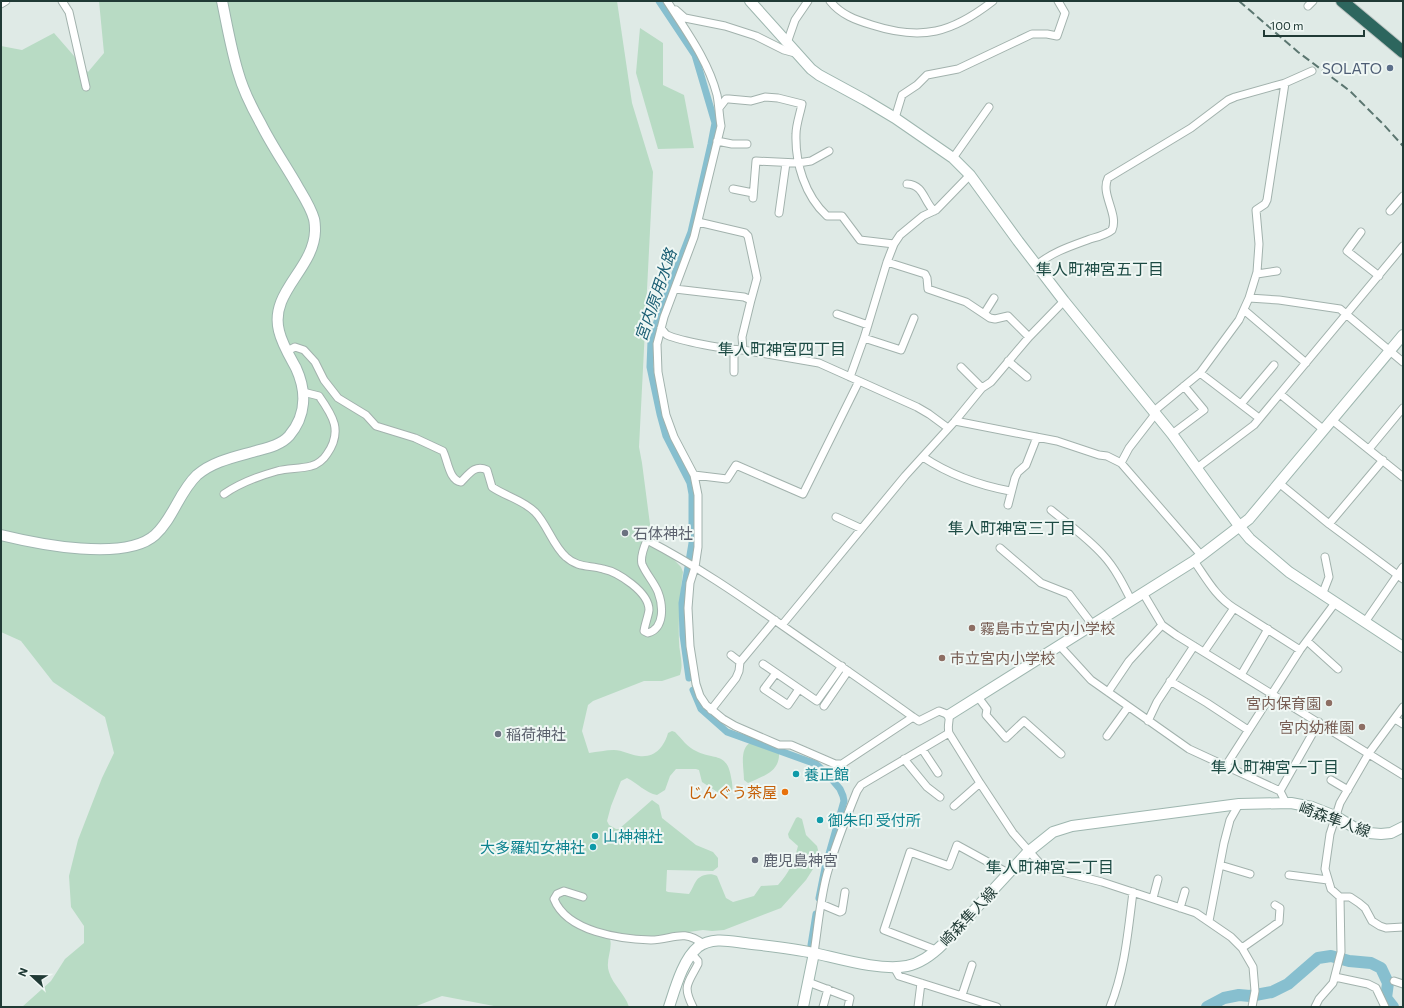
<svg xmlns="http://www.w3.org/2000/svg" width="1404" height="1008" viewBox="0 0 1404 1008" font-family="Commissioner,'Noto Sans JP',sans-serif">
<style>
.green{fill:#b8dbc4}
.lines{fill:none;stroke-linecap:round;stroke-linejoin:round}
.canal{stroke:#87bfcf;stroke-width:7}
.river{stroke:#87bfcf;stroke-width:12}
.street-casing{stroke:#a2b2ad;stroke-width:9}
.secondary-casing{stroke:#9eb6af;stroke-width:12}
.highway-casing{stroke:#bcc4c2;stroke-width:14}
.street{stroke:#fff;stroke-width:7}
.secondary{stroke:#fff;stroke-width:10}
.highway{stroke:#2d665e;stroke-width:12}
.rail{stroke:#5b7670;stroke-width:2;stroke-dasharray:8 4;stroke-linecap:butt}
.service-dot{fill:#5c6f8a;stroke:#eff7f4;stroke-width:1.5}
.worship-dot{fill:#6b7280;stroke:#eff7f4;stroke-width:1.5}
.education-dot{fill:#8d6e63;stroke:#eff7f4;stroke-width:1.5}
.culture-dot{fill:#0f9aa8;stroke:#eff7f4;stroke-width:1.5}
.food-dot{fill:#e8710a;stroke:#eff7f4;stroke-width:1.5}
.labels{text-anchor:middle;dominant-baseline:central;stroke-width:4;stroke-linejoin:round;paint-order:stroke}
.service-label{font-size:15px;fill:#4e5e75;stroke:#eff7f4;text-anchor:end}
.worship-label{font-size:15px;fill:#5b616d;stroke:#eff7f4;text-anchor:start}
.education-label{font-size:15px;fill:#785e54;stroke:#eff7f4;text-anchor:start}
.culture-label{font-size:15px;fill:#0d838f;stroke:#eff7f4;text-anchor:start}
.food-label{font-size:15px;fill:#c56008;stroke:#eff7f4;text-anchor:end}
.street-label{font-size:15px;fill:#203a35;stroke:#eff7f4}
.neighbourhood-label{font-size:16px;fill:#1d4b44;stroke:#eff7f4}
.water-label{font-size:16px;font-style:italic;fill:#1c5f74;stroke:#eff7f4}
</style>
<rect width="100%" height="100%" fill="#dfeae6"/>
<path class="green" d="M99 1H617L632 103 653 172 639 447 642 463 651 532 654 539 681 567 683 572C680 596 678 617 679 641 679 653 684 663 680 675L662 681H644L593 701 588 705 582 731 589 753C597 752 606 750 614 750 622 750 631 755 639 756 655 758 664 747 668 733L672 731 675 732C681 738 688 748 696 751 714 760 727 752 731 777 732 782 733 787 732 792L725 797 702 782 699 770 696 769H676L670 776 665 790 657 795C646 793 637 783 627 778L621 781 611 806 607 821 609 825 616 829H619L652 800 659 805 662 818 696 845 713 852 718 858V867L713 871 667 870 666 891 668 892 689 894C695 886 694 878 705 875 709 874 713 874 717 876L726 898 733 902 754 896 761 886 778 885C789 873 794 862 798 846L789 838 788 834 796 818 798 817 802 819 806 835 817 846 818 850 813 869 806 880 781 908 724 930 712 931 703 930 652 937 610 939C613 949 605 961 609 972 613 985 625 994 629 1007H499L442 996 414 1007H22L51 981 65 959 84 943V926L71 907 69 876 78 840 102 778 114 753 105 717 53 682 21 641 1 632V46L22 50 54 33 88 72 104 53Z
M640 28 663 43V85L684 95 694 148 658 149 636 73Z
M750 743 779 753C780 772 763 776 748 783L744 780C744 769 739 749 750 743Z"/>
<g class="lines">
<path class="canal" d="M659 1 695 55 715 123 711 144 691 232 659 315 651 341 650 367 660 414 666 436 690 483 692 494V543L682 603 683 635 689 678
M693 690 701 709 727 732 816 764 829 776 840 789 843 796 844 801 825 868 819 898
M811 945 816 914"/>
<path class="river" d="M1207 1007 1224 998 1239 995 1250 996 1272 992 1288 984 1318 958 1331 956 1349 961 1371 963 1381 968 1388 983 1386 998 1393 1007"/>
<defs>
<path id="street" d="M62 1 69 12 86 87
M667 1C686 31 708 60 717 95 719 105 719 115 721 126L694 237 664 317 657 344 658 372 666 415 674 437 694 475 698 495V547L695 567 690 583 688 608 690 646 696 684 700 696 706 705 723 719 735 726 779 745H791L835 764H842L913 717
M830 1C841 15 856 20 872 25 922 41 952 33 993 1
M1 4 6 1
M1308 6 1313 1
M676 10 685 18 725 26 756 36 784 50 795 53
M787 43 795 20 808 1
M719 108 726 99H729L751 101 765 97 778 98 802 104C800 114 796 125 796 134 795 163 805 196 827 216H842L860 240 894 244
M895 118 902 95 917 85 927 75 958 69 1032 34H1047L1057 36 1065 13 1058 1
M717 141 732 144H747
M953 158 989 107
M970 175 936 210 923 216 900 235 894 244 887 262 925 274 927 278 928 289 966 302 990 318 995 319 1008 316 1029 337
M907 184C924 185 923 200 934 211
M733 189 753 193
M753 198 756 161 798 163 811 161 829 151
M1390 211 1403 196
M779 213 786 163
M698 222 745 233 748 236 757 278 751 300
M1361 232 1347 251 1379 276
M1037 265C1052 252 1071 246 1090 239 1097 237 1106 235 1112 230 1119 214 1100 194 1108 178L1191 128 1228 100 1235 97 1285 83 1312 71
M1257 274 1277 271
M675 289 744 297 751 300 742 337 743 350
M1249 298 1257 272 1259 244 1256 210 1265 204 1267 200 1285 83
M1244 310 1306 363
M837 314 868 325
M984 314 994 298
M661 328C663 330 664 333 667 335 680 341 728 350 743 350L819 363 917 407 929 414 948 428
M864 338 901 350 914 318
M287 351 295 347 304 350 315 362 324 380 338 398 366 415 376 426 415 438 443 451C448 461 449 480 461 482 469 474 475 464 487 470L492 487C505 496 523 500 535 512 547 524 553 546 566 557 578 568 589 565 603 569 618 572 649 592 649 610 648 617 645 624 644 631L648 633C665 628 663 605 658 592 654 582 646 574 642 564 640 557 644 547 647 540 695 565 739 595 783 626 826 656 870 686 913 717L919 721 939 711 949 715C950 721 947 726 949 733L980 783 1013 833 1043 867 1102 882 1196 913 1231 937 1242 948 1253 967 1255 991 1252 1007
M1008 361 1027 377
M961 367 982 388
M734 372V350
M1200 373 1259 418
M850 377 864 338 887 262
M1280 394 1324 430
M1241 404 1274 365
M1332 420 1403 477
M955 421 1057 441 1099 455 1107 456 1121 463 1201 555
M1172 434 1204 410 1184 386
M1369 449 1403 408
M923 457C950 475 978 485 1010 491
M1121 463 1129 448 1153 417 1154 411 1200 373 1239 320 1249 298 1279 300 1340 309 1403 362
M1197 468 1254 425 1403 246
M694 475 727 479 736 465 803 494 859 381
M1279 483 1329 524 1403 579
M224 494C240 483 259 476 277 471 288 468 300 469 311 466 317 465 324 459 327 454 343 431 333 416 319 396L303 392
M1008 505 1015 478 1018 472 1026 465 1037 437
M1051 510C1068 524 1088 538 1103 555 1115 568 1123 584 1131 600
M836 517 860 528
M1329 524 1383 460
M1000 548 1041 583 1069 594 1092 624
M1194 561C1206 578 1216 597 1234 608
M1143 593 1162 625 1176 635 1403 775
M1322 595 1329 577 1325 557
M1365 622 1403 567
M782 625 905 476 955 421 982 388 991 382 1029 337 1064 301
M1307 641 1338 669
M1059 645 1091 680 1189 749 1280 791
M1204 652 1234 608 1300 650
M731 655 740 662
M763 664 817 701 842 666
M776 673 764 689 788 705 799 689
M1241 675 1268 629
M1170 681 1207 703 1248 730
M1108 692 1129 661 1162 625
M978 697 987 709 986 715 1006 738 1024 721 1061 754
M824 706 848 671
M1403 707 1369 753 1340 803 1330 834 1325 869 1331 889 1340 897H1350L1359 903 1365 908 1372 921 1380 926 1386 928 1403 927
M711 710 736 678 739 671 740 662 775 620
M1395 719 1403 724
M1148 721 1157 702 1194 646
M1107 736 1128 707
M922 749 938 773
M904 759 927 787 940 797
M1225 767 1300 650 1335 603
M1331 780 1348 790
M1286 803 1280 791 1319 722
M954 806 980 783
M1220 865 1250 874
M1289 875 1328 880
M583 897 564 891 557 894 554 899C567 932 620 939 651 940 672 940 683 928 703 944
M1153 898 1158 879
M821 904 840 912 842 911 845 892
M1180 908 1185 891
M1209 921 1224 843 1230 820 1239 804
M1242 948 1279 922 1280 908 1275 905
M936 950 884 930 910 852 949 866 957 845 1008 873
M814 953C818 927 820 900 827 874 835 846 846 818 857 791L861 785 949 733
M692 954 698 961V964C688 984 682 985 693 1007
M894 967 899 976 997 1007
M1335 977 1368 984 1376 988 1385 1007
M1394 981 1403 984
M808 982 850 998 848 1007
M962 995 972 965
M823 1007 828 989
M918 1007 921 983
M1110 1007C1125 970 1128 931 1133 892
M1315 1007 1319 999 1333 983 1341 952 1340 897"/>
<path id="secondary" d="M750 1 811 69 819 75 865 100 895 118 953 158 970 175 1018 241 1064 301 1172 434 1211 488 1240 527 1250 539 1289 572 1403 647
M1 535C38 544 125 562 155 535 173 519 179 492 197 475 213 461 235 457 256 451 267 448 281 445 289 436 306 416 307 392 296 368 290 357 282 344 279 331 269 292 314 269 315 231 315 228 315 223 314 219 311 208 304 197 298 187 286 166 272 146 261 124 252 108 243 90 238 72 231 49 227 25 222 1
M949 715 1194 561 1249 519 1403 335
M669 1007C675 989 683 959 698 947 712 937 729 941 745 943 768 946 791 948 814 953 841 959 880 971 907 966 922 963 933 954 943 944L1028 852 1053 832 1072 826 1239 804 1291 803 1312 807 1335 816 1357 829 1369 833 1381 834 1391 833 1403 827
M803 1007 814 953"/>
<path id="highway" d="M1342 1 1403 52"/>
</defs>
<use href="#street" class="street-casing"/>
<use href="#secondary" class="secondary-casing"/>
<use href="#highway" class="highway-casing"/>
<use href="#street" class="street"/>
<use href="#secondary" class="secondary"/>
<use href="#highway" class="highway"/>
<path class="rail" d="M1239 1 1298 52 1350 91 1384 125 1403 146"/>
</g>
<circle class="service-dot" cx="1390" cy="68" r="4"/>
<g class="worship-dot">
<circle cx="625" cy="533" r="4"/>
<circle cx="498" cy="734" r="4"/>
<circle cx="755" cy="860" r="4"/>
</g>
<g class="education-dot">
<circle cx="972" cy="628" r="4"/>
<circle cx="942" cy="658" r="4"/>
<circle cx="1329" cy="703" r="4"/>
<circle cx="1362" cy="727" r="4"/>
</g>
<g class="culture-dot">
<circle cx="796" cy="774" r="4"/>
<circle cx="820" cy="820" r="4"/>
<circle cx="595" cy="836" r="4"/>
<circle cx="593" cy="847" r="4"/>
</g>
<circle class="food-dot" cx="785" cy="792" r="4"/>
<g class="labels">
<g class="service-label">
<text x="1382" y="68">SOLATO</text>
</g>
<g class="worship-label">
<text x="633" y="533">石体神社</text>
<text x="506" y="734">稲荷神社</text>
<text x="763" y="860">鹿児島神宮</text>
</g>
<g class="education-label">
<text x="980" y="628">霧島市立宮内小学校</text>
<text x="950" y="658">市立宮内小学校</text>
<text x="1321" y="703" text-anchor="end">宮内保育園</text>
<text x="1354" y="727" text-anchor="end">宮内幼稚園</text>
</g>
<g class="culture-label">
<text x="804" y="774">養正館</text>
<text x="828" y="820">御朱印 受付所</text>
<text x="603" y="836">山神神社</text>
<text x="585" y="847" text-anchor="end">大多羅知女神社</text>
</g>
<g class="food-label">
<text x="777" y="792">じんぐう茶屋</text>
</g>
<g class="street-label">
<text transform="translate(1335 819) rotate(20)">崎森隼人線</text>
<text transform="translate(968 916) rotate(-47)">崎森隼人線</text>
</g>
<g class="neighbourhood-label">
<text x="1100" y="268">隼人町神宮五丁目</text>
<text x="782" y="348">隼人町神宮四丁目</text>
<text x="1012" y="527">隼人町神宮三丁目</text>
<text x="1275" y="766">隼人町神宮一丁目</text>
<text x="1050" y="866">隼人町神宮二丁目</text>
</g>
<g class="water-label">
<text transform="translate(655 295) rotate(-71)">宮内原用水路</text>
</g>
</g>
<rect width="1404" height="1008" fill="none" stroke="#203a35" stroke-width="4"/>
<g transform="translate(32 976) rotate(292)" stroke="#eff7f4" stroke-width="3" paint-order="stroke">
<path d="M0-3L7 15L0 10L-7 15Z" fill="#203a35"/>
<text y="-6" font-size="11" font-weight="bold" text-anchor="middle" fill="#203a35">N</text>
</g>
<path d="M1264 30v6h100v-6" fill="none" stroke="#203a35" stroke-width="2"/>
<text x="1270" y="30" font-size="12" fill="#203a35" stroke="#eff7f4" stroke-width="3" paint-order="stroke">100 m</text>
</svg>
